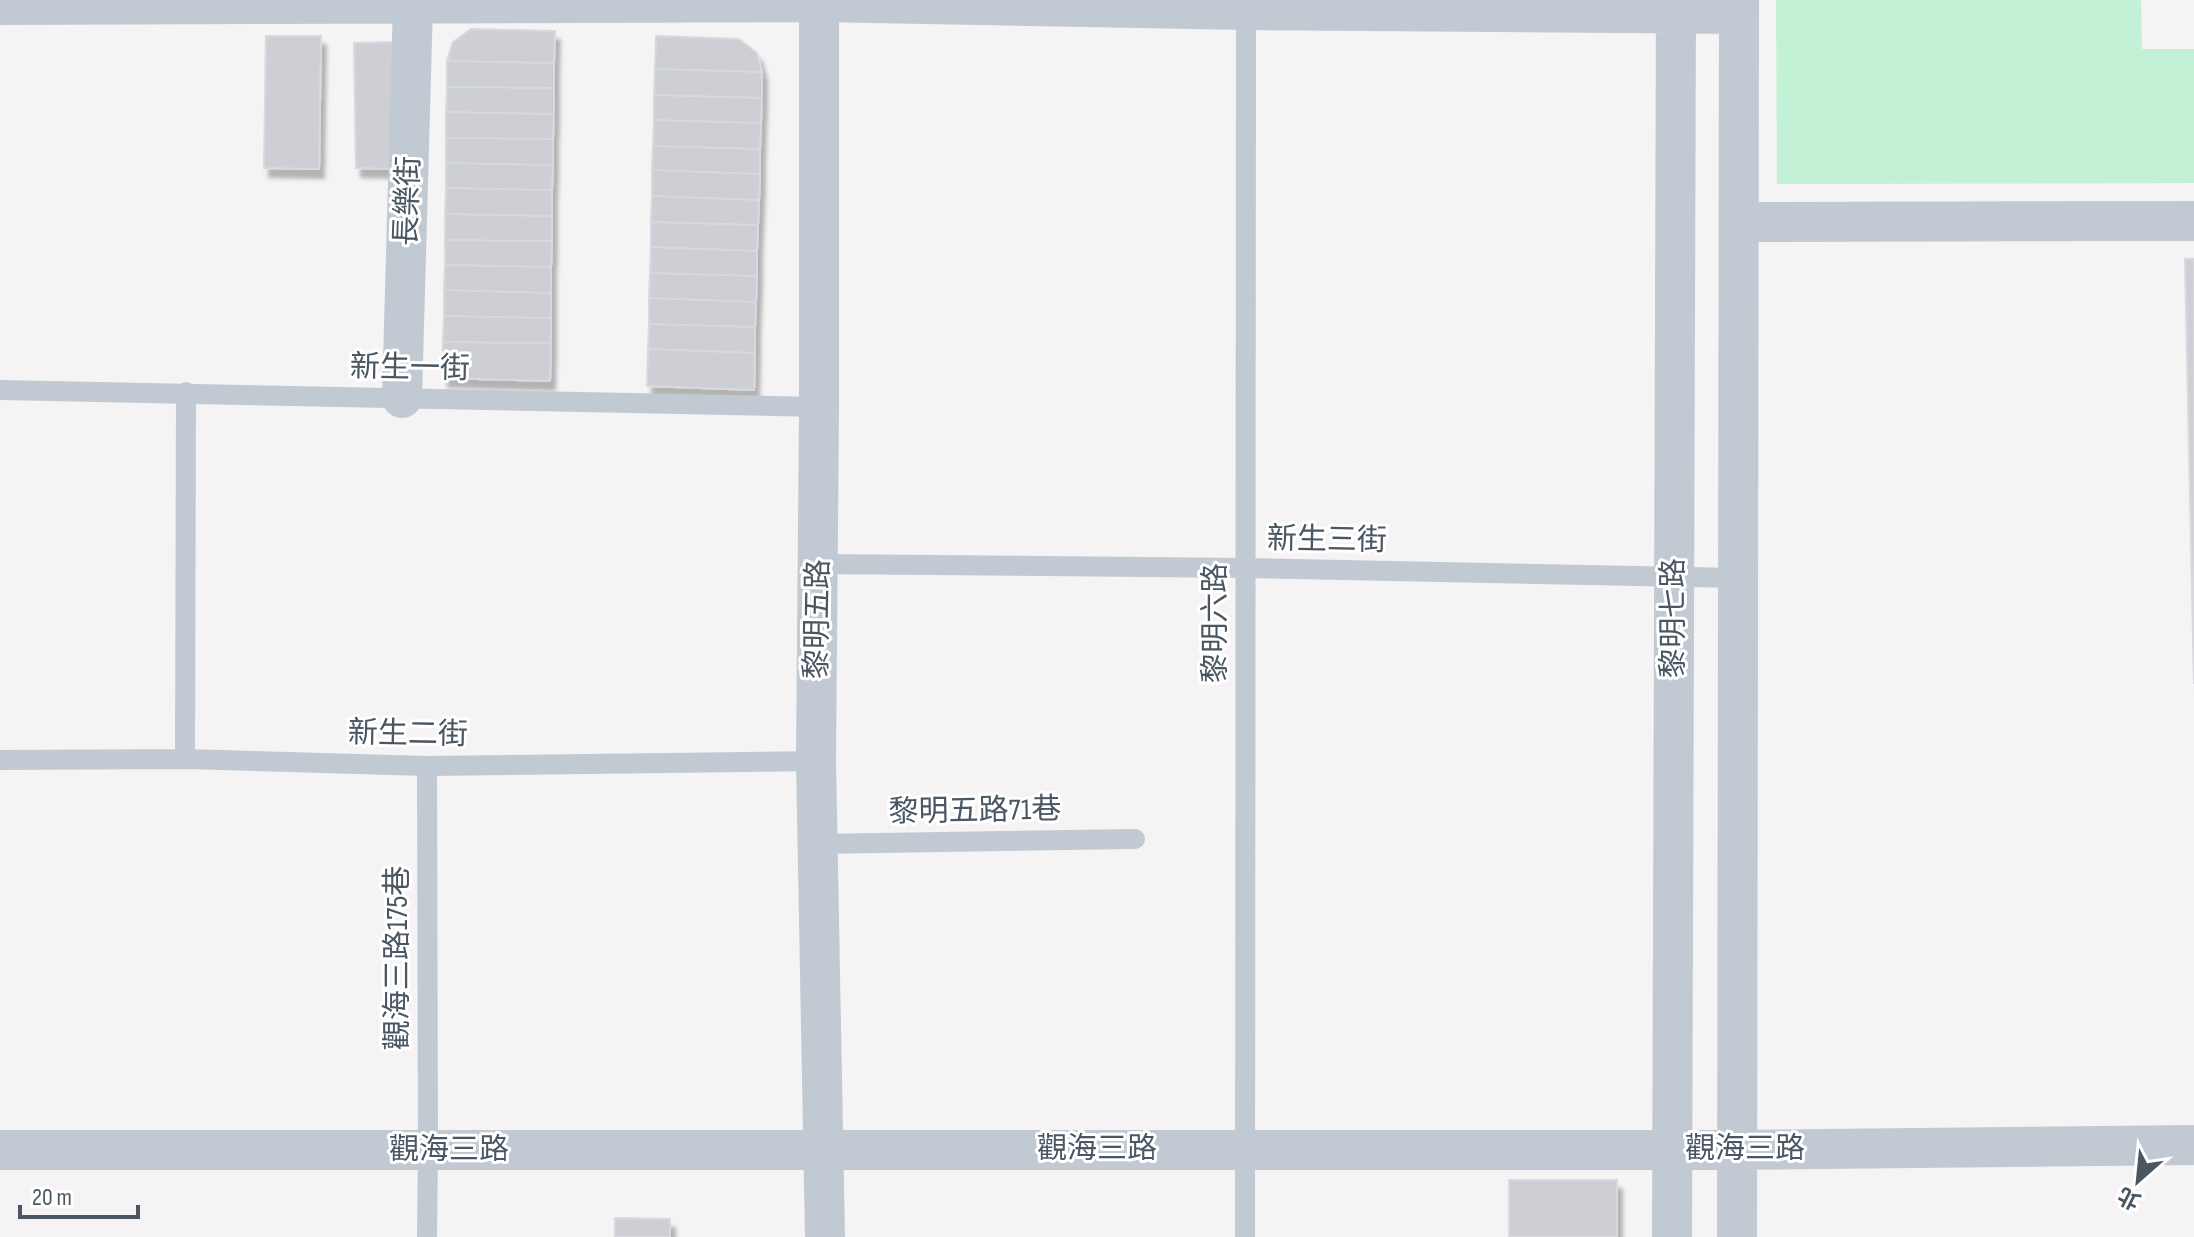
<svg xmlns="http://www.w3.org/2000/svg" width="2194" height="1237" viewBox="0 0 2194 1237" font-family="'Sofia Sans Condensed','Noto Sans TC',sans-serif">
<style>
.green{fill:#c3f1d5}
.building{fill:#cdcfd5;stroke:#d7d9de;stroke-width:2;filter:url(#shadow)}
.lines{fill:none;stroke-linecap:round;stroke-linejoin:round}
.service{stroke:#c1cad2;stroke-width:20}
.minor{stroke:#c1cad2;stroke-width:40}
.labels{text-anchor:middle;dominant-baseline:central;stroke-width:6;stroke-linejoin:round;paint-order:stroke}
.street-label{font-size:30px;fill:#4a5661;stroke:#fff}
</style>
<defs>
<filter id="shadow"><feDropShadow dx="5" dy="9" stdDeviation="2" flood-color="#0004"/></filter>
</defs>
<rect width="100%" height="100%" fill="#f5f3f3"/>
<path class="green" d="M1776 0H2141L2142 49H2194V183L1777 184Z"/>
<path class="building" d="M471 29 555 31 554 63 447 61 453 42Z
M266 36H321L319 169 264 168Z
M656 36 739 39 757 53 762 72 655 69Z
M398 42 400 169 356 168 354 43Z
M447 61 554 63V88L447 87Z
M655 69 762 72V98L654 95Z
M447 87 554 88V114L446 112Z
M654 95 762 98 761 123 654 120Z
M446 112 554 114 553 139 446 138Z
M654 120 761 123 760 149 653 146Z
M446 138 553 139V165L446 163Z
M653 146 760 149V174L652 170Z
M446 163 553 165 552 190 446 188Z
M652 170 760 174 759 200 652 196Z
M446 188 552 190V216L445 214Z
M652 196 759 200 758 225 651 222Z
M445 214 552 216V241L445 240Z
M651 222 758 225 757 251 651 247Z
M445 240 552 241 551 267 445 265Z
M651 247 757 251V276L650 273Z
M2185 259H2194V684Z
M445 265 551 267V293L444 290Z
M650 273 757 276 756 302 649 298Z
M444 290 551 293V318L444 316Z
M649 298 756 302 755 327 649 324Z
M444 316 551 318V343L443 342Z
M649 324 755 327V353L648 349Z
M443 342 551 343 550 381 443 378Z
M648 349 755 353 754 390 647 386Z
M1509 1180H1617V1237H1509Z
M615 1218 670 1219V1237H615Z"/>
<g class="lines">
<path class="service" d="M0 390 819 407
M819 564 1246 568 1738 578
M185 759 186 392
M0 760 185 759 427 766 816 761
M817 844 1135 839
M427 1237 428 1150 427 766
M1245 1237 1246 10"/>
<path class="minor" d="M819 0V407L816 761 825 1237
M0 5 819 2 1246 10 1739 14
M1739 222 2194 221
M402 398 413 3
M0 1150H1737L2194 1145
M1672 1237 1676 0
M1737 1237 1739 0"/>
</g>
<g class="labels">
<g class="street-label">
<text transform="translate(408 201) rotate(-88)">長樂街</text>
<text transform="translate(410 368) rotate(1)">新生一街</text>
<text transform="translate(1327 540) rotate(1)">新生三街</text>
<text transform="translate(1674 618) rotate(-90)">黎明七路</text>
<text transform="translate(818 619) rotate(-89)">黎明五路</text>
<text transform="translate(1216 623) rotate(-90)">黎明六路</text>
<text transform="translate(408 734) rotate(1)">新生二街</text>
<text transform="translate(975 811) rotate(-1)">黎明五路71巷</text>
<text transform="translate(398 958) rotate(-90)">觀海三路175巷</text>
<text x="1097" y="1149">觀海三路</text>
<text x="1745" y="1149">觀海三路</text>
<text x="449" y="1150">觀海三路</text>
</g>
</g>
<g transform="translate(2138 1181) rotate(207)" stroke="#ffffff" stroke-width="6" paint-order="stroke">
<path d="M0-6L14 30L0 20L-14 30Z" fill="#4a5661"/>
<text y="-12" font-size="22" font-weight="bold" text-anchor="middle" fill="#4a5661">北</text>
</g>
<path d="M20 1205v12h118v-12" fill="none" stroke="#4a5661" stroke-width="4"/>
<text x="32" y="1205" font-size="24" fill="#4a5661" stroke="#ffffff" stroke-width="6" paint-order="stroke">20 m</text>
</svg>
